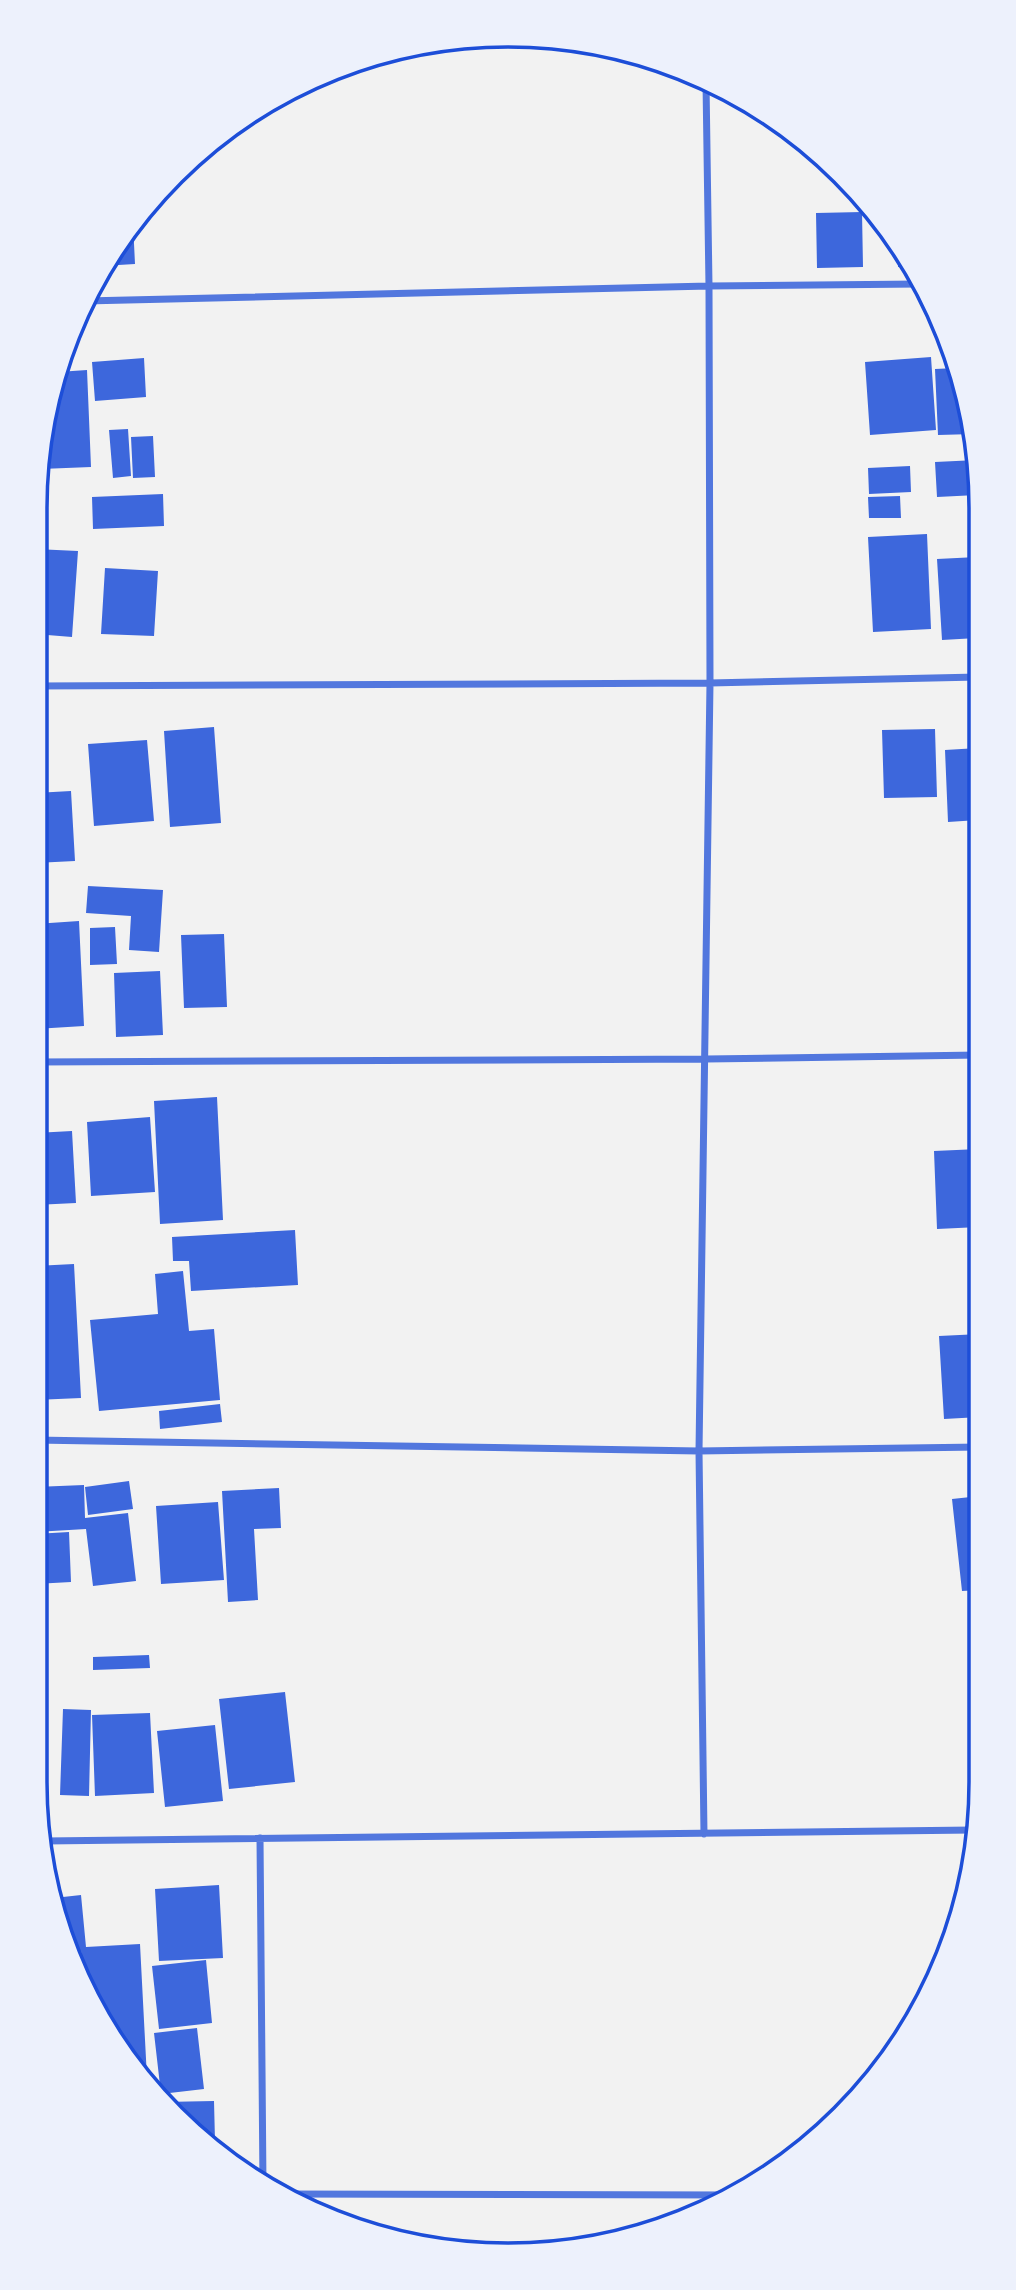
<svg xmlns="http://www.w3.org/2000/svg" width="1016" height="2290" viewBox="0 0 1016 2290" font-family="'Alegreya Sans',sans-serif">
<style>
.building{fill:#3d67dc}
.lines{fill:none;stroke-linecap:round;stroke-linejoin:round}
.minor{stroke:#5277de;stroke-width:7}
.rim{fill:none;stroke:#1d4ed8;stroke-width:3.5}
</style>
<rect width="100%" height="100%" fill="#f2f2f2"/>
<path class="building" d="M862 212 863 267 817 268 816 213Z
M133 223 135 264 102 266 113 251Z
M900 248 911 268 898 267Z
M931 357 936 430 870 435 865 362Z
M144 358 146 397 95 401 92 362Z
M956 368 974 434 938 435 935 369Z
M87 370 91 467 41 469 58 372Z
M128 429 131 476 113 478 109 430Z
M153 436 155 477 133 478 131 437Z
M977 460V495L937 497 935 462Z
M910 466 911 492 869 494 868 468Z
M163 494 164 526 93 529 92 497Z
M900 496 901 518H869L868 497Z
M927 534 931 629 873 632 868 537Z
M35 549 78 551 72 637 35 634Z
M977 557V638L942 640 937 559Z
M105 568 158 571 154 636 101 634Z
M214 727 221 823 170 827 164 731Z
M935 729 937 797 884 798 882 730Z
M147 740 154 821 94 826 88 744Z
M978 748V820L948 822 945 750Z
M71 791 75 861 35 863V793Z
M88 886 163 890 159 952 129 950 131 916 86 913Z
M79 921 84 1026 35 1029V924Z
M115 927 117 964 90 965V928Z
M224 934 227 1007 184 1008 181 935Z
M160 971 163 1035 116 1037 114 973Z
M217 1097 223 1220 160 1224 154 1101Z
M150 1117 155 1192 91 1196 87 1122Z
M72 1131 76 1203 35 1205V1133Z
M979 1149V1227L937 1229 934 1151Z
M295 1230 298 1285 191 1291 189 1261H173L172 1237Z
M74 1264 81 1398 35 1400V1266Z
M183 1271 189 1331 214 1329 220 1400 99 1411 90 1320 158 1314 155 1274Z
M980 1334V1417L944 1419 939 1336Z
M220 1404 222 1422 160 1429 159 1411Z
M129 1481 133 1509 88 1515 85 1487Z
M84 1485 85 1518 128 1513 136 1581 93 1586 86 1529 35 1532V1487Z
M279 1488 281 1528 254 1529 258 1600 228 1602 222 1491Z
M980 1496V1590L962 1591 952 1499Z
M218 1502 224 1580 161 1584 156 1506Z
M69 1532 71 1582 35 1584V1534Z
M149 1655 150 1668 93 1670V1657Z
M285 1692 295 1782 229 1789 219 1699Z
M63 1709 91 1710 89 1796 60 1795Z
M150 1713 154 1793 95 1796 92 1715Z
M215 1725 223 1801 165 1807 157 1731Z
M219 1885 223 1958 159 1961 155 1889Z
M81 1895 86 1947 140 1944 147 2078H141L98 2018 74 1965H82L81 1951 68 1952 60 1934 54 1898Z
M206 1960 212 2023 159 2029 152 1966Z
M197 2028 204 2089 161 2094 154 2033Z
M214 2101 215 2141H210L163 2102Z"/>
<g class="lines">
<path class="minor" d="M85 301 709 286 920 284
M35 686 710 683 978 677
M35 1062 706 1059 979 1055
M35 1440 699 1451 980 1447
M704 1834 699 1451 710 683 709 286 706 83
M260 1838 263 2185
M45 1841 973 1830
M279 2194 737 2195"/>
</g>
<path d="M0 0H1016V2290H0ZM508 47H508A461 461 0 0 1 969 508V1782A461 461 0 0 1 508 2243H508A461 461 0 0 1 47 1782V508A461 461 0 0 1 508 47Z" fill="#edf1fc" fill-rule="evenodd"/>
<path class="rim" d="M508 47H508A461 461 0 0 1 969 508V1782A461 461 0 0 1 508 2243H508A461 461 0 0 1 47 1782V508A461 461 0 0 1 508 47Z"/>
</svg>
